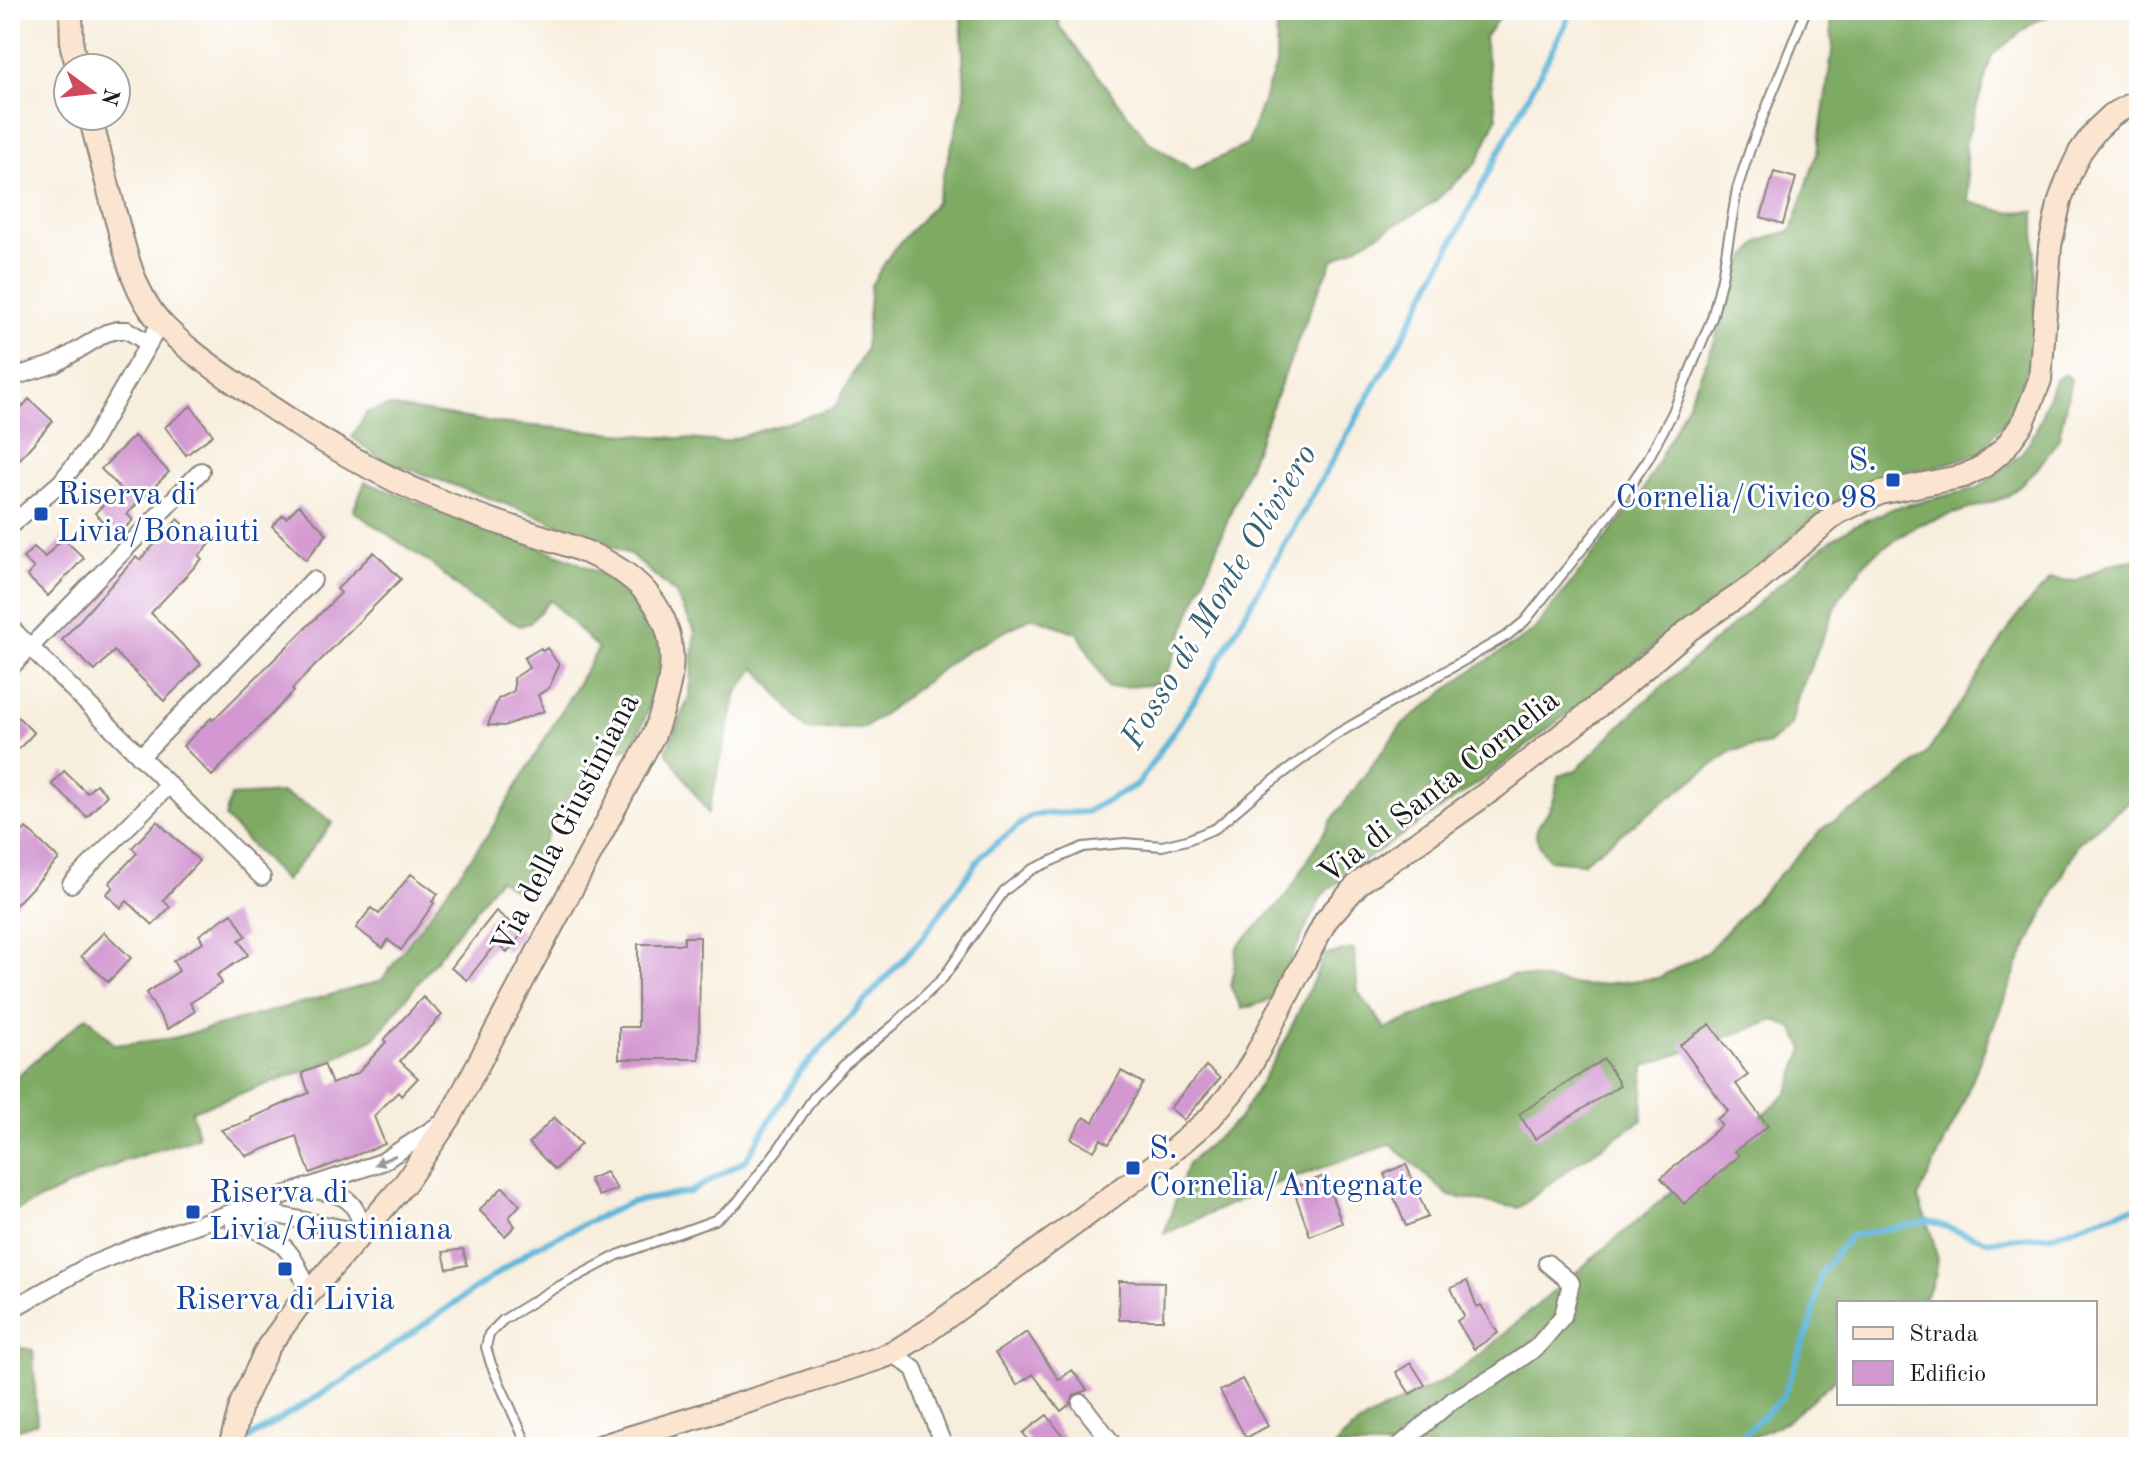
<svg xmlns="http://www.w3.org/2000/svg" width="2149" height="1457" viewBox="0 0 2149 1457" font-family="'Old Standard TT',serif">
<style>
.forest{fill:#7eaa63;stroke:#4d6340;stroke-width:2}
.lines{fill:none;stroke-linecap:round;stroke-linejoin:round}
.stream{stroke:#5bb5d9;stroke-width:6}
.building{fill:#d398d1}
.lane-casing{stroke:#8a857c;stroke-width:12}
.street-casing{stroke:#8a857c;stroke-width:20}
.secondary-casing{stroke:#8a857c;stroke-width:26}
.lane{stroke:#fff;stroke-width:8}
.street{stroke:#fff;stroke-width:16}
.secondary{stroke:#fce5d0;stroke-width:22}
.oneway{fill:#999}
.transit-dot{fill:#1a4fb4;stroke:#fff;stroke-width:3}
.labels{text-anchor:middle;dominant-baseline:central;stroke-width:6;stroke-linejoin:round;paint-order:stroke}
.transit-label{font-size:32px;fill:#164399;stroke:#fff;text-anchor:start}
.street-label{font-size:32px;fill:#1c1c1c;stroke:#fff}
.water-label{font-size:34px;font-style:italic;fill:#386171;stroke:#fff}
</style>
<rect width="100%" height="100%" fill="#fff"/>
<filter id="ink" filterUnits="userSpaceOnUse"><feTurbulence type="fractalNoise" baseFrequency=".0125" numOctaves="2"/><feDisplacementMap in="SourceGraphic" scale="16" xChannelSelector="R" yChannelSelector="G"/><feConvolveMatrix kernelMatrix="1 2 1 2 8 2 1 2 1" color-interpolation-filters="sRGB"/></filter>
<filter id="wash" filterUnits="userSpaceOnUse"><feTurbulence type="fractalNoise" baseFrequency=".006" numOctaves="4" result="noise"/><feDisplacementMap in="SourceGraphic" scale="32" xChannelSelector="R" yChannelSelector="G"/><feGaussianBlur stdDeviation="1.8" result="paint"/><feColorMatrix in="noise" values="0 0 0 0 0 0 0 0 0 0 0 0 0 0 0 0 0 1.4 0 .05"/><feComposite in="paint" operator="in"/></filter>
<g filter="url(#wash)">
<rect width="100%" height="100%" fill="#f8eedd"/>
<path class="forest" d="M961 10H1054L1060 27 1149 142 1193 170 1247 145 1276 65 1277 10H1504L1484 39 1497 117 1477 163 1432 204 1333 260 1312 305 1163 684 1108 688 1078 633 1032 617 960 655 865 728 807 730 756 668 737 692 708 813 666 751 690 695 695 632 676 594 631 555 533 514 379 458 352 437 367 412 389 406 498 423 723 442 835 408 865 350 871 285 891 253 936 202 965 97Z
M1829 10H2063L2034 22 1992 55 1965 145 1969 202 2006 212 2035 211V346L2012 412 1980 453 1845 496 1809 522 1746 577 1607 682 1497 770 1364 861 1322 895 1271 1000 1242 1009 1231 988 1237 947 1286 897 1331 821 1401 726 1471 671 1532 632 1642 493 1689 400 1714 344 1731 276 1760 241 1792 230 1817 153 1833 47Z
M2065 374 2071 379 2059 438 2037 469 2007 497 1918 525 1870 557 1840 597 1798 696 1791 725 1769 744 1732 751 1582 863 1549 860C1524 826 1541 830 1553 802 1556 794 1557 784 1558 776L1575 771 1642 704 1827 543 1853 526 1894 508 1978 488 2021 454 2035 432 2055 380Z
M365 482C405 497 445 514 485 529 547 552 642 571 659 647 665 678 644 719 633 746L606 756 566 800 517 892 499 879 375 1038 324 1064 192 1111 198 1137 124 1161 10 1213V1082L87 1016 115 1045 173 1038 381 981 491 830 598 649 550 600 530 623 520 626 468 596 433 565 353 511Z
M2139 559V798L2131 800 2079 842 2018 965 1960 1110 1918 1198C1931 1235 1952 1270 1919 1303H1839V1376L1787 1421 1733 1447H1335C1354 1420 1394 1406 1423 1391 1456 1376 1484 1353 1509 1329L1787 1094 1804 1049 1794 1029 1775 1020 1644 1066 1642 1120 1577 1163 1519 1208 1449 1196 1391 1144 1278 1183 1164 1234 1188 1163 1239 1119 1282 1047 1325 955 1354 949 1358 992 1386 1029 1512 975 1585 986 1658 978 1707 952 1824 827 1876 797 1927 753 2020 612 2051 579 2077 581 2110 564Z
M282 793 315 809 333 823 285 881 225 818 231 796Z
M10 1346 33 1350 37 1423 10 1432Z"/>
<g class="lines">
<path class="stream" d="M238 1445 346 1379 535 1247 631 1202 690 1192 746 1160 797 1075 923 937 982 855 1032 815 1086 812 1138 784 1204 686 1405 333 1573 10
M1730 1447 1783 1397 1812 1320 1821 1273 1850 1236 1929 1221 1987 1241 2053 1235 2118 1212 2139 1207"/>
</g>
<g id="blocks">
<path class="building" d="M1774 172 1796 178 1783 224 1761 217Z
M29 399 53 421 10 470V421Z
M191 406 213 435 186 455 165 427Z
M134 436 169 472 127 514 133 520 118 535 95 513 120 488 101 469Z
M299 505 327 534 306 560 272 526 283 515 286 518Z
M178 519 195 534 199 530 212 542 199 556 202 559 151 613 201 664 164 701 114 651 95 671 62 640 136 557 140 560Z
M63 538 84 558 48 596 27 576 34 568 23 558 34 547 45 557Z
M374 552 401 579 292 689 294 691 212 776 183 746 211 718 213 720 341 593 337 589Z
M541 648 543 651 547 648 559 665 549 688 538 695 544 711 504 726 488 725 498 699 514 691V678L529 668 524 658Z
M10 709 34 733 10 758Z
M64 771 87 793 96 784 107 795 87 817 52 784Z
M157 821 199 861 163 900 170 907 153 925 127 901 121 908 106 894 113 887 109 883 137 853 132 848Z
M26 828 59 859 10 911V846Z
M411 874 438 894 432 902 434 903 401 950 388 940 383 948 356 928 371 908 379 914Z
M496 911 523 933 507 952 496 943 467 980 451 968Z
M232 913 246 936 239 940 248 955 217 975 222 983 190 1003 195 1011 168 1029 146 993 179 971 173 961 203 942 199 935Z
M104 932 131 958 108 982 81 956Z
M684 937H700L699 1059H619V1027H638V944H684Z
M423 997 442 1015 400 1061 418 1078 401 1096 398 1092 374 1116 385 1144 310 1173 296 1136 247 1156 221 1130 252 1120 251 1118 309 1093 302 1073 324 1064 332 1084 358 1073 386 1042 384 1040Z
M1710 1024 1748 1075 1736 1084 1768 1126 1735 1151 1739 1156 1684 1204 1661 1178 1722 1125 1717 1119 1728 1111 1680 1045Z
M1604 1059 1620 1085 1535 1139 1519 1114Z
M1206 1066 1220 1078 1184 1120 1170 1108Z
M1121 1071 1143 1083 1109 1144 1101 1139 1094 1151 1071 1139 1084 1117 1093 1122Z
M554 1117 581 1144 555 1170 529 1143Z
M1406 1164 1428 1217 1406 1226 1384 1174Z
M606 1172 617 1189 599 1196 589 1179Z
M1324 1176 1342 1223 1310 1236 1293 1188Z
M503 1187 520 1205 509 1217 515 1226 505 1236 479 1210Z
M463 1249 467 1265 447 1269 443 1252Z
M1119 1281 1164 1282 1163 1320H1119Z
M1467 1281 1477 1307 1481 1305 1498 1333 1474 1349 1457 1321 1464 1316 1451 1288Z
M1027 1332 1059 1380 1072 1370 1087 1390 1074 1395 1070 1404 1061 1411 1033 1374 1017 1385 995 1353Z
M1411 1363 1425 1385 1410 1394 1396 1372Z
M1242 1379 1268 1426 1246 1438 1220 1391Z
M1047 1415 1071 1447H1034L1023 1433Z"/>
</g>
</g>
<g filter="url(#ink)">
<use href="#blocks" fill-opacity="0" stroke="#8a857c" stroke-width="2"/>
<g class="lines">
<defs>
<path id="lane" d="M528 1447 491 1364 486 1347 489 1334 503 1320 550 1291 618 1255 715 1220 736 1204 779 1148 814 1097 844 1066 894 1025 943 978 1004 891 1031 870 1083 847 1125 843 1162 846 1187 840 1216 828 1258 792 1335 735 1508 635 1525 621 1611 513 1648 459 1672 414 1712 318 1722 278 1737 189 1751 146 1806 10"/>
<path id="street" d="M10 378 55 364 106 333 118 330H127L148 343
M10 526 61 482 91 444 161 322
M10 627 262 877
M10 668 201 471
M140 757 313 580
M71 884 169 785
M238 1218 277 1215 364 1233C355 1195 342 1194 307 1189
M234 1224C281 1234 293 1249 309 1294
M10 1310 88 1266 157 1238 382 1162 439 1125
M893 1353 914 1369 944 1447
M1081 1403 1115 1447
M1398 1447 1453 1400 1497 1375 1537 1347 1563 1316 1571 1283 1547 1263"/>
<path id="secondary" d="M71 10 72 47 78 68
M90 116C98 147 106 179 114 210 125 249 132 289 159 321 184 348 214 368 244 389 305 432 368 471 438 500 460 509 483 518 506 525 556 542 616 554 650 597 684 641 672 687 654 734L450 1117 406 1182 298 1306 268 1347 242 1402 230 1447
M599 1447 756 1399 880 1358 893 1353 929 1330 1159 1162 1210 1118 1233 1091 1252 1063 1326 920 1359 883 1493 789 1621 688 1690 629 1754 585 1837 513 1880 493 1964 476 1984 466 2004 449 2023 423 2040 380 2050 246 2060 200 2070 173 2080 152 2096 130 2112 115 2139 100"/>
</defs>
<use href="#lane" class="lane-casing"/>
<use href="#street" class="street-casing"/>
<use href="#secondary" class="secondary-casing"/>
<use href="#lane" class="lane"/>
<use href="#street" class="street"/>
<use href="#secondary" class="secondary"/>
</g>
<defs><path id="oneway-solid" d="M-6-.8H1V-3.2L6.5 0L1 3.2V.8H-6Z" transform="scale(2)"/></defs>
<use class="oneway" href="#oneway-solid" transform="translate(385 1160) rotate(156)"/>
</g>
<g class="transit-dot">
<rect x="1885" y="472" width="16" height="16" rx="4"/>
<rect x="33" y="506" width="16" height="16" rx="4"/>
<rect x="1125" y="1160" width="16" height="16" rx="4"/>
<rect x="185" y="1204" width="16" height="16" rx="4"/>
<rect x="277" y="1261" width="16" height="16" rx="4"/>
</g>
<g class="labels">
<g class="transit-label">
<text x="1877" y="462" text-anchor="end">S.<tspan x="1877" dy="37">Cornelia/Civico 98</tspan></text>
<text x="57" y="496">Riserva di<tspan x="57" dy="37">Livia/Bonaiuti</tspan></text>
<text x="1149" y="1150">S.<tspan x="1149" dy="37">Cornelia/Antegnate</tspan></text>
<text x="209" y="1194">Riserva di<tspan x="209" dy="37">Livia/Giustiniana</tspan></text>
<text x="285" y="1301" text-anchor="middle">Riserva di Livia</text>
</g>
<g class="street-label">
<text transform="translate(1440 788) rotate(-38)">Via di Santa Cornelia</text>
<text transform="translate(567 824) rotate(-63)">Via della Giustiniana</text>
</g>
<g class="water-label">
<text transform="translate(1220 597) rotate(-59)">Fosso di Monte Oliviero</text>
</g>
</g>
<rect width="2149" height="1457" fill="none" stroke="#fff" stroke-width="40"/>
<rect x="1837" y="1301" width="260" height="104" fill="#ffffff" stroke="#a4a4a4" stroke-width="2"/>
<rect x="1853" y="1327" width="40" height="12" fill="#fce5d0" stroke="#a4a4a4" stroke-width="2"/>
<text x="1909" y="1341" font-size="24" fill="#1c1c1c">Strada</text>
<rect x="1853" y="1361" width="40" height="24" fill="#d398d1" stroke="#a4a4a4" stroke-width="2"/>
<text x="1909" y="1381" font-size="24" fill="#1c1c1c">Edificio</text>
<g transform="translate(92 92) rotate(105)"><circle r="38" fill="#ffffff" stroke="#a4a4a4" stroke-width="2"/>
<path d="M0-6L14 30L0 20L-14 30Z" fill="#d1495b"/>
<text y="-12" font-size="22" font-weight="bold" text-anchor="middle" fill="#1c1c1c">N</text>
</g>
</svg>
